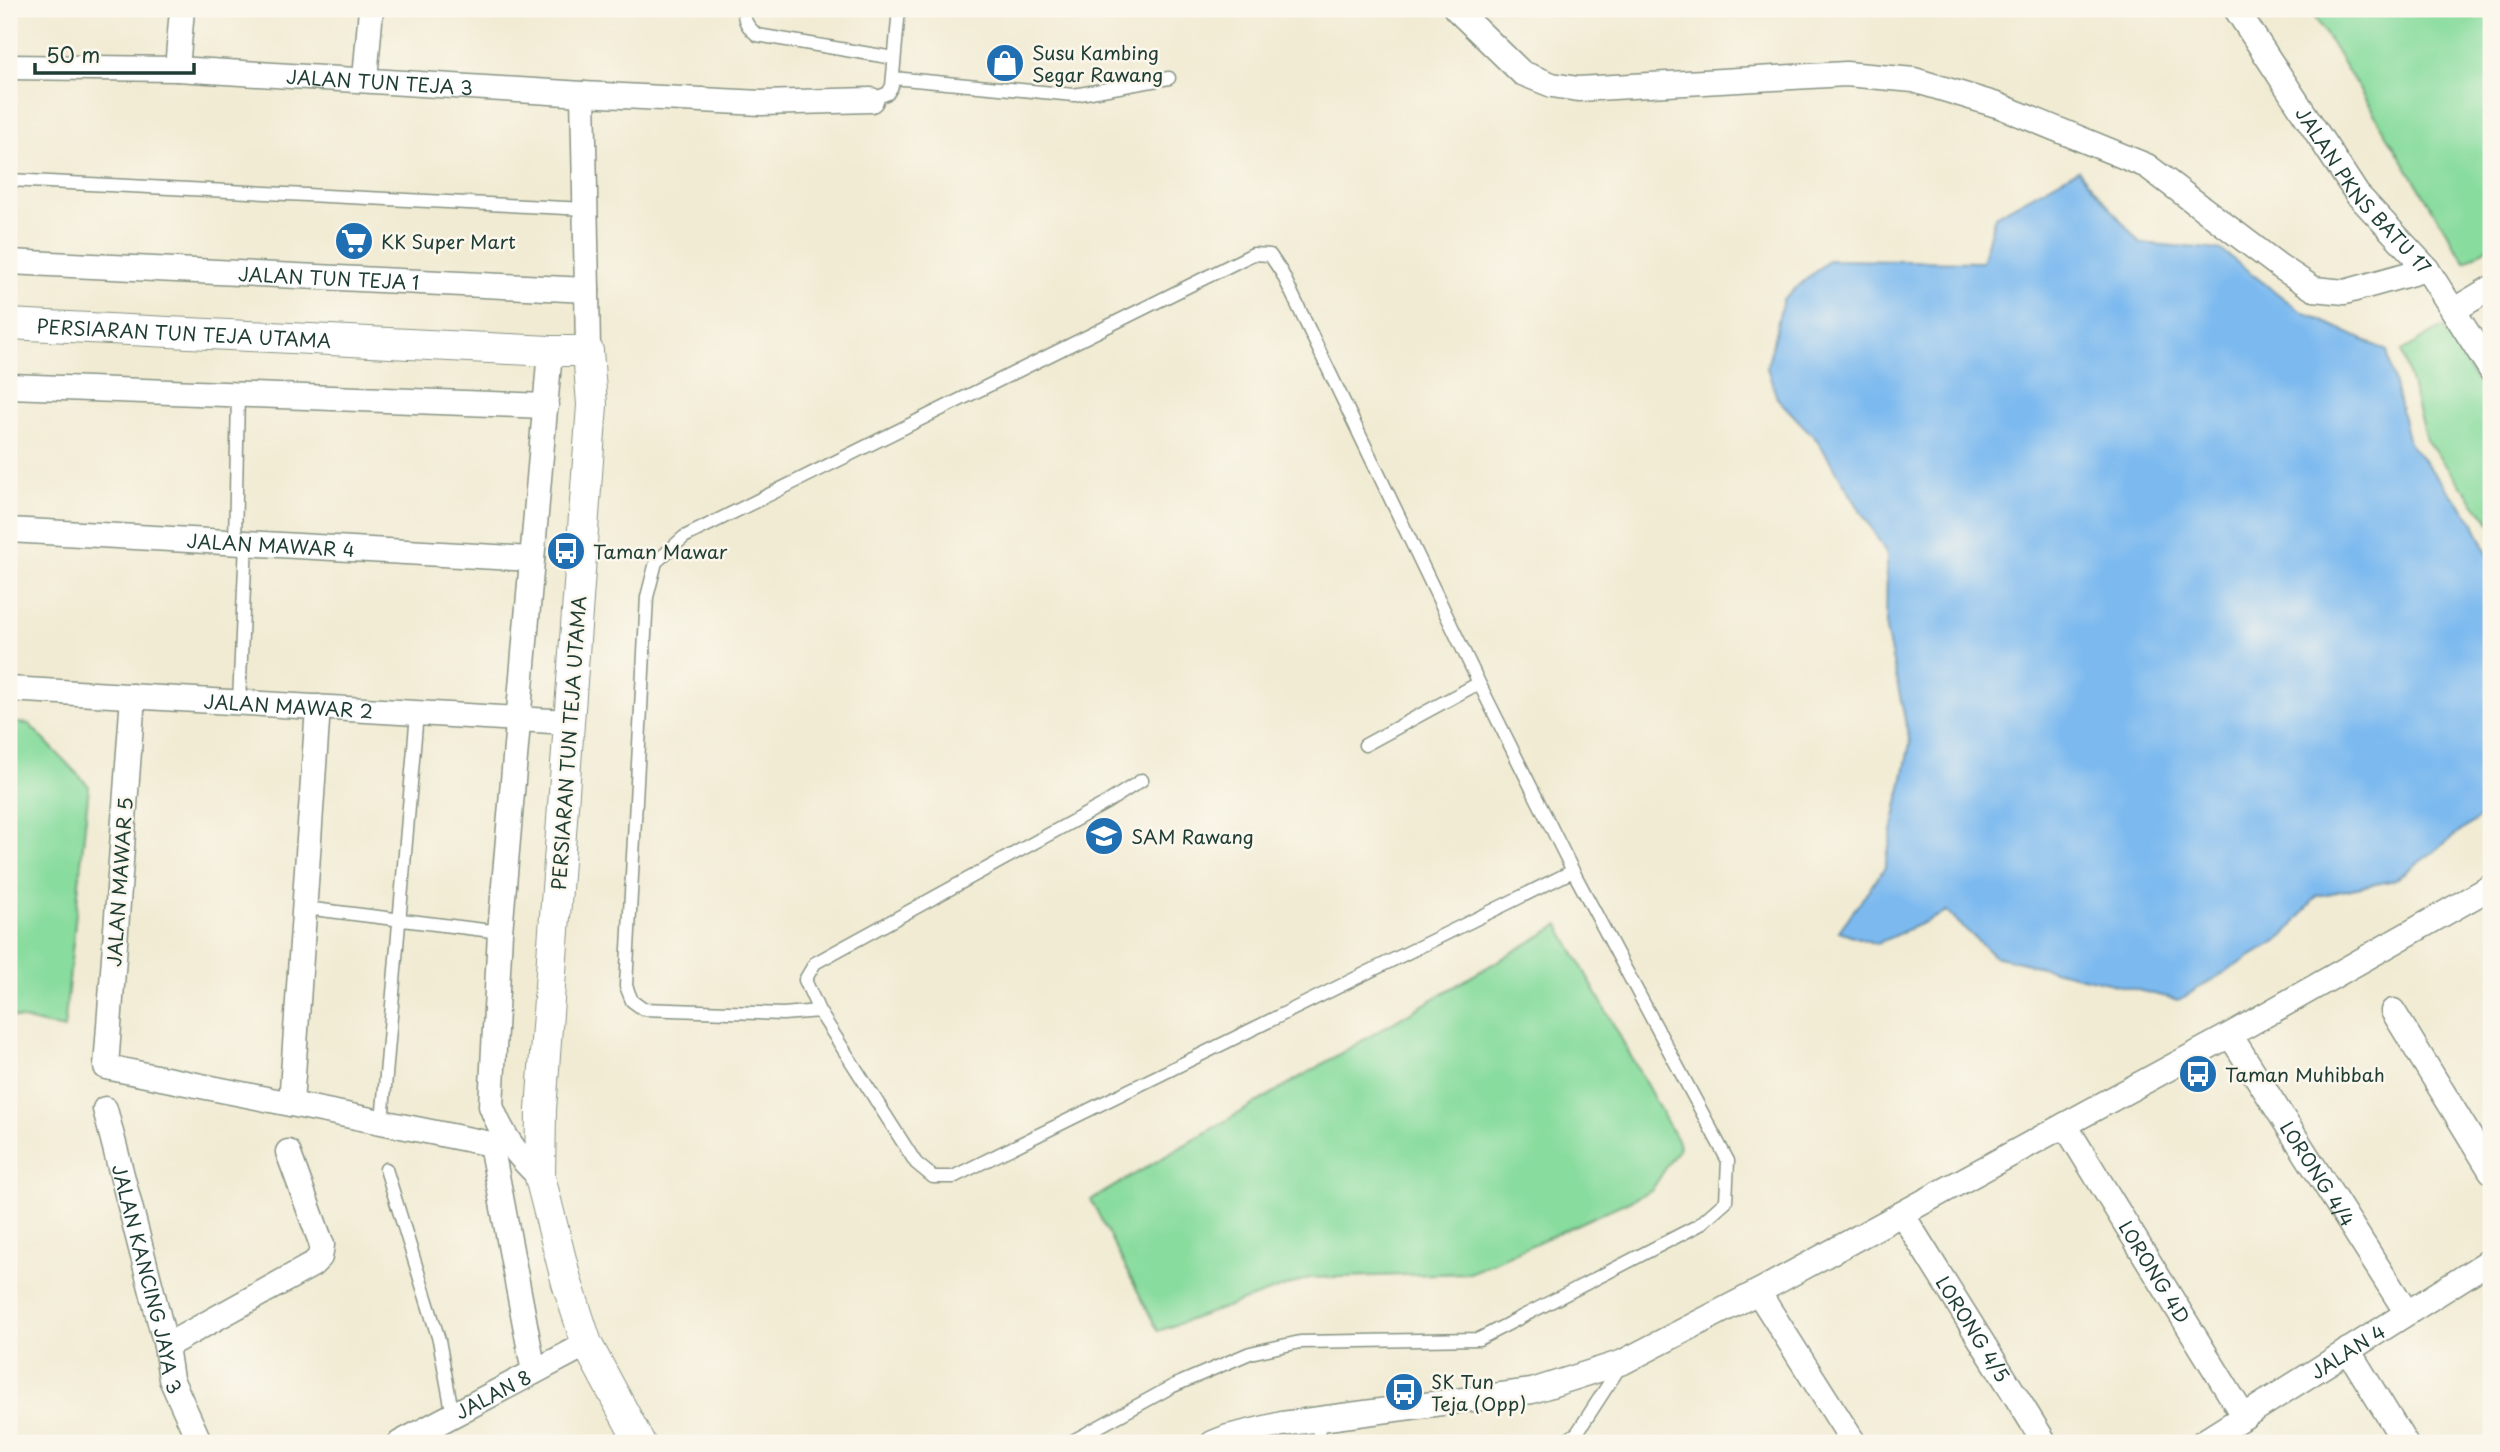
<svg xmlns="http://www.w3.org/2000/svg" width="2500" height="1452" viewBox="0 0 2500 1452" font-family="'Playpen Sans',sans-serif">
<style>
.green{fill:#88dc9e;stroke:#548c69;stroke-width:2}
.water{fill:#7cb9ef;stroke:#4e7b92;stroke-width:2}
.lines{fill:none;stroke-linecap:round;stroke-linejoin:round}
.service-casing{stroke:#889484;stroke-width:15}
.minor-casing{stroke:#889484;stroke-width:27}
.tertiary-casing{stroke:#889484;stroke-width:32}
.service{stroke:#fff;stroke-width:12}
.minor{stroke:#fff;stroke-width:24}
.tertiary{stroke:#fff;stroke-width:30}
.labels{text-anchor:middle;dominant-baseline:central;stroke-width:5;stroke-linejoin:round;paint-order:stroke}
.poi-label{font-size:19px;fill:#1f3d34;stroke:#fbf7ec;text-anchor:start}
.street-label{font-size:19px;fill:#1f3d34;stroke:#fbf7ec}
</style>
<rect width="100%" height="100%" fill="#fbf7ec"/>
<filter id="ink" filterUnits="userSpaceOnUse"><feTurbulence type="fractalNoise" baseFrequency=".0143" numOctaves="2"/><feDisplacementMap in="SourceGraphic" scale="14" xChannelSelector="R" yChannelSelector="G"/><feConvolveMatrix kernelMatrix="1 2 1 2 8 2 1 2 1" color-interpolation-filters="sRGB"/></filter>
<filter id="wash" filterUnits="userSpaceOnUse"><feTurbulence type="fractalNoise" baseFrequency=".00686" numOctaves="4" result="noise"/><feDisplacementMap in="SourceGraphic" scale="28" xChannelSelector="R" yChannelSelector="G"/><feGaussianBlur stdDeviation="1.57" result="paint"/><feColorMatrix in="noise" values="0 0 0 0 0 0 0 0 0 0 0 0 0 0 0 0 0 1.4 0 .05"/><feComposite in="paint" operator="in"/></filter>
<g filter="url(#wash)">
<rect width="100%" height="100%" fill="#f1ebd3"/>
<path class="green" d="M2310 9H2491V245L2465 262Z
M2443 327 2491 405V524L2426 440 2402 351Z
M9 722 29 724 89 786 64 1029 9 1016Z
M1559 925 1680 1146 1651 1191 1470 1273 1309 1278 1158 1331 1091 1200Z"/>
<path class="water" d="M2078 170 2140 243 2221 250 2299 310 2387 351 2409 443 2472 519 2491 561V809L2395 880 2317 896 2283 937 2179 1000 1994 956 1947 912 1876 944 1839 931 1885 867 1910 743 1886 630 1887 554 1818 441 1777 398 1767 368 1783 299 1829 260 1982 262 1995 216Z"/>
</g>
<g filter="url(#ink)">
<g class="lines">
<defs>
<path id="service" d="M744 9C743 21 748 27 757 35L894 58
M893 78 1074 95 1169 78
M871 100 888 93 892 86 899 9
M9 180 586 209
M235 543 238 395
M239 702 246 543
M1365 745 1479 683
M305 908 500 932
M819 1011 805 980 815 963 1106 803 1142 780
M382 1122 417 713
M386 1169 439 1340 453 1416
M1315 1420 1322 1443
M1069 1443 1173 1386 1250 1353 1300 1342 1479 1339 1699 1225 1726 1201 1728 1161 1573 871 1479 683 1282 273 1270 255 1253 254 684 537 656 562 647 597 626 986 632 1001 643 1009 783 1014 819 1011 916 1163 933 1177H953L1573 871
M1563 1443 1577 1433 1621 1365"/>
<g id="minor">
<path d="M1456 9 1522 73 1552 85 1578 89 1846 74 1914 80 2000 106 2147 166 2279 266 2314 289 2345 292 2427 269"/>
<path id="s1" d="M2236 9 2357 194 2427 269 2491 370"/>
<path id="s2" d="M9 67 177 69 583 94 761 103 871 100"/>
<path d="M177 69 182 9"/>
<path d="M365 79 371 9"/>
<path d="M583 94 587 290"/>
<path id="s3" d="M9 262 587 290 588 351"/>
<path d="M2454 310 2491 288"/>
<path d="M9 386 546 406"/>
<path id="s4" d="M9 530 532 559"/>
<path id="s5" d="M9 689 569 722"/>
<path d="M133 696 106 1067 491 1144"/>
<path d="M2393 1011 2491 1171"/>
<path id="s6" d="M2230 1035 2407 1313"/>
<path d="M291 1104 318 707"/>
<path id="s7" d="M105 1109 166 1346 171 1379 200 1443"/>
<path id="s8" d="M2065 1125 2244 1417"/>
<path d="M491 1144 534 1372"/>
<path d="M540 1177C517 1156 502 1135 491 1106L500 932 550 351"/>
<path id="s9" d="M1902 1214 2045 1443"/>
<path d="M1758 1292 1854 1443"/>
<path d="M166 1346 312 1265 320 1257 322 1245 288 1152"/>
<path d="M2348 1350 2405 1443"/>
<path id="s10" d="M400 1443 587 1344"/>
<path d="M1213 1443 1228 1437 1282 1424 1532 1391 1623 1362 1758 1292 2230 1035 2491 887"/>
<path id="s11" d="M2202 1443 2491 1260"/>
</g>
<g id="tertiary">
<path id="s12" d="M9 324 550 351H588L592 405 541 1110 540 1177 567 1283 587 1344 640 1443"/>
</g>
</defs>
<use href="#service" class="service-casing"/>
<use href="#minor" class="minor-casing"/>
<use href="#tertiary" class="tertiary-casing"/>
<use href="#service" class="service"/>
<use href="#minor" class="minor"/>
<use href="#tertiary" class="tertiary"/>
</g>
</g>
<defs>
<symbol id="shop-disc" viewBox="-11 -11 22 22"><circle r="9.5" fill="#1f6fb2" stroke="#fbf7ec"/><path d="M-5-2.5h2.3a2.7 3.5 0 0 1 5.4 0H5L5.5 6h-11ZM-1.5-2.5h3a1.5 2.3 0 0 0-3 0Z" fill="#fff"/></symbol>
<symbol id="supermarket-disc" viewBox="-11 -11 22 22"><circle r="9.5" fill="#1f6fb2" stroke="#fbf7ec"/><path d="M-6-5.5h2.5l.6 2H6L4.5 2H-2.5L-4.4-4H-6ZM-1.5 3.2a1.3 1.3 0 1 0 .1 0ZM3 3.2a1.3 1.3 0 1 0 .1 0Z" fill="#fff"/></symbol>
<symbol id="bus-disc" viewBox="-11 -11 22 22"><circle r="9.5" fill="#1f6fb2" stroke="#fbf7ec"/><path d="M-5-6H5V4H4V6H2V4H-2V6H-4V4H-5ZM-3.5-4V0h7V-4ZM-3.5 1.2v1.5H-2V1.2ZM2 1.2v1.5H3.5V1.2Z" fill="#fff"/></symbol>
<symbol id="school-disc" viewBox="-11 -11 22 22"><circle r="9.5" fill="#1f6fb2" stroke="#fbf7ec"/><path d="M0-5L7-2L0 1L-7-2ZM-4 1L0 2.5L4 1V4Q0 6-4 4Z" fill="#fff"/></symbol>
</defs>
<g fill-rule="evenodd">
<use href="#shop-disc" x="983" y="41" width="44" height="44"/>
<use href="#supermarket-disc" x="332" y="219" width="44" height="44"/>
<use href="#bus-disc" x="544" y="529" width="44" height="44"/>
<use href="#school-disc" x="1082" y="814" width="44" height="44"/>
<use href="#bus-disc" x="2176" y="1052" width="44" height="44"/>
<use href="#bus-disc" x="1382" y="1370" width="44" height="44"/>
</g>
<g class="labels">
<g class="poi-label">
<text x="1032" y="52">Susu Kambing<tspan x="1032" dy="22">Segar Rawang</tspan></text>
<text x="381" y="241">KK Super Mart</text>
<text x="593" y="551">Taman Mawar</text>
<text x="1131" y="836">SAM Rawang</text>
<text x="2225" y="1074">Taman Muhibbah</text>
<text x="1431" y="1381">SK Tun<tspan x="1431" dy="22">Teja (Opp)</tspan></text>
</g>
<g class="street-label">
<text stroke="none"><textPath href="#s2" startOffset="371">JALAN TUN TEJA 3</textPath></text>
<text stroke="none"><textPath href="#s1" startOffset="222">JALAN PKNS BATU 17</textPath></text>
<text stroke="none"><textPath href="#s3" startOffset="320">JALAN TUN TEJA 1</textPath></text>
<text stroke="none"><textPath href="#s12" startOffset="175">PERSIARAN TUN TEJA UTAMA</textPath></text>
<text stroke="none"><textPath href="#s4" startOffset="262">JALAN MAWAR 4</textPath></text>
<text stroke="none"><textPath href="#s5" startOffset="280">JALAN MAWAR 2</textPath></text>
<text transform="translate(568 743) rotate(-86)">PERSIARAN TUN TEJA UTAMA</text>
<text transform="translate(119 882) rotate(-86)">JALAN MAWAR 5</text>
<text stroke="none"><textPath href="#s6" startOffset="164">LORONG 4/4</textPath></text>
<text stroke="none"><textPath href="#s8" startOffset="172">LORONG 4D</textPath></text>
<text stroke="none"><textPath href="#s7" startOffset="175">JALAN KANCING JAYA 3</textPath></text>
<text stroke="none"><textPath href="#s9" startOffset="135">LORONG 4/5</textPath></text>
<text stroke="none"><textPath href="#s11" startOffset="172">JALAN 4</textPath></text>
<text stroke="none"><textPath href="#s10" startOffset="105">JALAN 8</textPath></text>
</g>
</g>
<rect width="2500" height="1452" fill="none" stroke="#fbf7ec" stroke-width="35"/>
<path d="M35 63v10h159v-10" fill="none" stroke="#1f3d34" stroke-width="3.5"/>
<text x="46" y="63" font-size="21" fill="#1f3d34" stroke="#fbf7ec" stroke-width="5" paint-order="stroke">50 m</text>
</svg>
